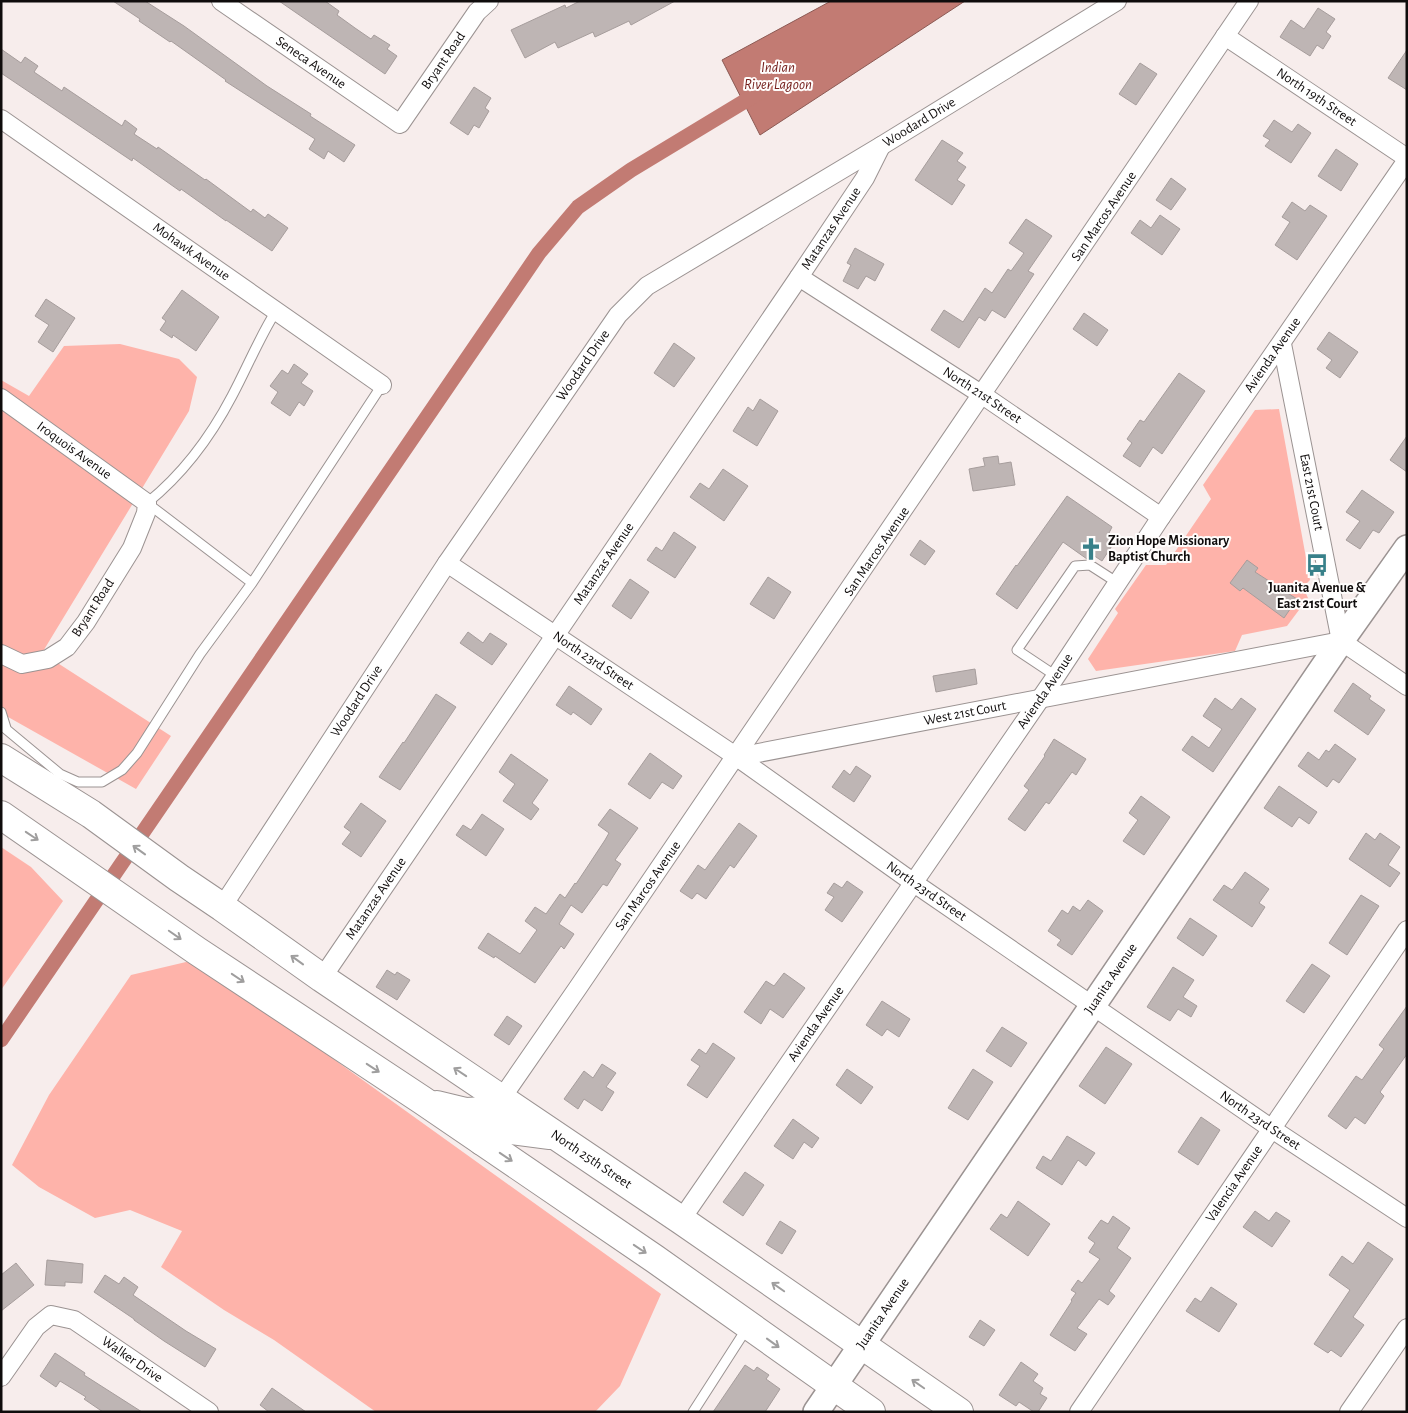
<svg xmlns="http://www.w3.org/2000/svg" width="1408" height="1413" viewBox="0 0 1408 1413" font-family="'Alegreya Sans',sans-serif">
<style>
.green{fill:#feb3aa}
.water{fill:#c27b73;stroke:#8c5a54}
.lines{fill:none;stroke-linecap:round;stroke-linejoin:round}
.canal{stroke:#c27b73;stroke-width:15}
.building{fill:#beb5b4;stroke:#a69d9c}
.lane-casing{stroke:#9b9392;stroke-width:11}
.street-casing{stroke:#9b9392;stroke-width:20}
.secondary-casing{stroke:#9b9392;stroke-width:28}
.primary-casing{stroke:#9b9392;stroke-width:30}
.lane{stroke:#fff;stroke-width:9}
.street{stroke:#fff;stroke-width:18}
.secondary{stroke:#fff;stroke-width:25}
.primary{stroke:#fff;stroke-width:28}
.oneway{stroke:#9f9e9e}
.labels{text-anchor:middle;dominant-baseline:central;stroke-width:4;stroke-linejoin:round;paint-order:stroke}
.street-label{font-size:14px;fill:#0f0c0c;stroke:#fffdfc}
.poi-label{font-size:14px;font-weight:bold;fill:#0f0c0c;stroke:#fffdfc;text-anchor:start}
.water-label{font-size:15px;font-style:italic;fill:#741e1b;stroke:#fffdfc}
</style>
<rect width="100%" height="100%" fill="#f7edec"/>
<path class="green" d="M120 344 179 359 197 377 189 411 42 653 171 736 136 789 1 713V380L29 396 64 346Z
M1279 409 1310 580 1303 587 1308 598 1287 626 1242 635 1235 651 1096 671 1088 659 1118 613 1115 609 1146 565H1166L1211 499 1203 485 1255 410Z
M1 847 31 867 63 901 1 990Z
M186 962 201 964 661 1294 620 1386 595 1412H376L274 1340 224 1310 161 1267 182 1231 130 1210 95 1218 39 1187 12 1165 49 1095 131 975Z"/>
<path class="water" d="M831 1H965L760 135 722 60Z"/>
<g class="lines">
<path class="canal" d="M1 1040 539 253 578 207 631 170 760 92"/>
</g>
<path class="building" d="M113 1H145L184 26 267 86 311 114 310 116 355 145 344 162 328 151 324 159 309 149 315 139 225 81 226 80 171 41 170 42 139 21 140 19Z
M279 1H325L339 11 337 15 355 28 371 39 374 35 390 45 387 49 397 56 385 74Z
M580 1H675L631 25 629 21 595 37 593 32 558 48 555 42 525 58 511 30 565 5 566 8Z
M1318 8 1335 19 1326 32 1331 36 1323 49 1317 45 1310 56 1280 37 1291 20 1304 29Z
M1 49 21 63 25 57 38 66 34 72 62 91 64 87 122 126 125 120 137 129 134 134 157 149 158 147 205 180 206 179 251 212 253 209 265 218 268 214 288 228 272 251 226 220V221L181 189 180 191 133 158 132 161 1 73Z
M1407 50V90L1388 78Z
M1140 63 1157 74 1136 105 1119 94Z
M474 87 491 98 485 108 489 111 479 128 474 125 468 135 450 123Z
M1274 120 1292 132 1298 124 1311 133 1291 163 1265 146 1270 140 1263 136Z
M942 140 963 153 957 161 966 167 957 180 965 185 952 205 915 180Z
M1336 149 1358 164 1341 191 1318 176Z
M1171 178 1186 189 1171 210 1156 200Z
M1292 202 1305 211 1310 205 1327 216 1297 260 1275 245 1290 222 1282 217Z
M1160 215 1180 229 1162 255 1131 233 1140 220 1151 228Z
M1026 219 1052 236 1028 271 1034 274 1005 318 992 310 985 321 979 317 959 348 931 330 944 310 963 322 985 288 992 293 1008 269 1011 271 1024 253 1009 243Z
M855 248 884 264 875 281 866 276 858 289 843 281 851 265 847 263Z
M182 290 219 317 196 351 173 335 172 338 160 330 166 321 162 318Z
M46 299 75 318 53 352 38 342 49 325 35 316Z
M1084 313 1108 330 1097 346 1073 329Z
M1329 332 1358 352 1340 378 1326 368 1332 360 1317 349Z
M674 343 695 358 674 387 654 373Z
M294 364 308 374 301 383 313 391 304 406 299 402 290 416 271 403 278 392 270 386 282 370 288 374Z
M1179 373 1205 391 1162 454 1153 447 1140 467 1123 456 1132 443 1127 439 1140 420 1144 422Z
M760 399 778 411 757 446 733 431 748 407 753 411Z
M1407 436V472L1390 460Z
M998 456 999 464 1011 462 1015 485 973 491 969 469 985 466 983 458Z
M723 469 748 486 724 521 690 497 700 483 709 489Z
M1362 490 1394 512 1379 533 1373 530 1360 549 1346 540 1360 521 1346 512Z
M1067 496 1112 527 1109 533 1117 538 1102 561 1093 555 1091 559H1087L1063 542 1017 609 996 594 1016 565 1017 566Z
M674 532 696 547 675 578 647 560 656 547 662 551Z
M920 540 935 551 925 565 910 555Z
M1247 560 1258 568 1255 572 1297 599 1284 618 1243 588 1240 591 1230 583Z
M768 577 791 592 774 619 750 604Z
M630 579 649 592 631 619 612 606Z
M468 632 483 643 490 633 507 644 492 665 460 643Z
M975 669 977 684 936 692 933 676Z
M1353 683 1371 696 1369 699 1385 710 1368 735 1334 711Z
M569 686 602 709 591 725 573 712 571 715 556 705Z
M436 694 456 707 400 790 379 777 403 742 404 743Z
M1215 698 1232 710 1241 698 1256 709 1213 772 1182 750 1192 736 1209 748 1222 729 1203 716Z
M1054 739 1086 759 1076 775 1072 772 1049 804 1046 802 1025 831 1008 819 1029 790 1024 786 1045 756 1044 755Z
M1335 744 1356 759 1339 783 1333 779 1327 787 1298 766 1308 752 1319 760 1326 750 1329 752Z
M650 753 682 776 673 789 662 782 650 799 628 784Z
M511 754 548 780 532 803 539 809 531 820 503 801 515 784 499 772Z
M856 766 871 776 854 802 832 787 844 770 850 775Z
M1279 786 1317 812 1309 824 1299 817 1292 827 1264 808Z
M1141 796 1170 817 1144 855 1123 841 1138 820 1129 813Z
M361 803 386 821 361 857 342 844 351 832 344 827Z
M610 809 638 828 615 860 621 864 607 886 603 884 582 913 571 905 559 924 574 934 564 949 561 946 535 983 495 956 494 958 478 948 488 933 520 954 537 930 525 921 535 907 546 914 560 894 565 898 575 883 576 884 605 840 609 833 598 825Z
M482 814 504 829 486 856 456 835 463 825 471 830Z
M739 823 757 836 734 868 730 865 706 899 697 893 692 899 680 891 698 865 705 870Z
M1366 833 1375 840 1380 833 1400 847 1388 865 1400 873 1390 887 1349 859Z
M1245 872 1269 889 1259 903 1265 907 1252 927 1213 900 1224 885 1232 890Z
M847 881 863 892 842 922 825 910 834 897 827 893 834 883 842 888Z
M1361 895 1379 906 1347 955 1329 943Z
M1088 900 1103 911 1072 955 1057 945 1061 940 1048 931 1062 910 1068 914 1073 906 1080 911Z
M1190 918 1217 936 1203 956 1177 938Z
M1312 964 1330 976 1304 1013 1286 1001Z
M1173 967 1194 980 1183 997 1197 1006 1191 1017 1178 1009 1170 1021 1147 1007Z
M387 970 395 975 397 972 410 980 397 1000 376 987Z
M784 973 805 988 783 1018 770 1009 761 1024 744 1012 766 981 774 986Z
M882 1001 910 1019 899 1037 887 1029 882 1036 866 1025Z
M1407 1006V1054L1380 1092 1384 1096 1365 1124 1355 1117 1346 1129 1328 1116 1356 1076 1362 1080 1384 1049 1379 1045Z
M507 1016 522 1026 509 1045 494 1035Z
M1002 1027 1027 1043 1011 1067 986 1051Z
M713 1043 735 1058 707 1098 687 1085 700 1066 691 1060 699 1049 706 1054Z
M1106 1047 1132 1064 1105 1104 1079 1086Z
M602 1064 616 1073 606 1087 614 1092 602 1111 584 1099 578 1109 564 1099 584 1071 593 1078Z
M847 1069 873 1087 861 1104 836 1085Z
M973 1069 993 1082 968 1120 948 1108Z
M1201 1117 1220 1130 1198 1165 1178 1152Z
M793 1119 819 1138 812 1148 804 1142 793 1159 774 1146Z
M1067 1136 1095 1153 1086 1166 1078 1160 1062 1185 1036 1168 1043 1156 1051 1161Z
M745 1172 764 1185 743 1216 723 1202Z
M1018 1201 1050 1224 1028 1256 990 1229 1001 1214 1007 1218Z
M1255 1211 1269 1221 1276 1212 1290 1221 1272 1247 1243 1227Z
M1113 1216 1130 1228 1117 1248 1131 1258 1109 1291 1115 1296 1108 1305 1099 1299 1077 1328 1087 1334 1075 1351 1050 1335 1072 1301 1071 1300 1076 1293 1071 1290 1078 1280 1082 1283 1100 1259 1089 1252 1095 1243 1088 1238 1101 1220 1108 1224Z
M780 1221 796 1231 782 1254 766 1244Z
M1368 1242 1393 1259 1353 1317 1364 1325 1341 1357 1331 1350 1328 1353 1314 1344 1350 1290 1329 1275 1342 1256 1353 1264Z
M47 1260 83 1264 82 1283 65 1282V1286L45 1285Z
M16 1263 34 1285 1 1311V1275Z
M105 1275 119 1284 124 1277 138 1287 133 1295 186 1331 216 1349 205 1367 164 1341 134 1320V1319L94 1292Z
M1211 1287 1237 1304 1219 1332 1186 1311 1195 1298 1201 1302Z
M980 1320 995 1330 984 1346 969 1337Z
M55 1353 85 1373 84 1375 142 1412H103L84 1399 86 1397 60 1381 56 1387 40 1376Z
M1021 1362 1038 1374 1033 1381 1043 1388 1040 1394 1047 1398 1038 1412H1034L1019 1402 1016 1406 999 1395Z
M745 1365 754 1371 757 1367 769 1375 766 1379 780 1389 765 1412H713Z
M272 1388 306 1412H269L260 1405Z"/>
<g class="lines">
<defs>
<path id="lane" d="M252 583 147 503C183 474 211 436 232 396 247 368 259 338 276 311
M1056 676 1017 650 1075 566 1090 565 1118 583
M1 712 6 728
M1 725 60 774 78 782H102L122 770 137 753 200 654 252 583 382 385
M693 1412 747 1328"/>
<g id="street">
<path id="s1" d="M221 1 400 124 477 12 489 1"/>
<path id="s2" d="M1225 36 1407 158"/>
<path id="s3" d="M1 119 382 385"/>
<path id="s4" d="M799 277 984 396 1161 517"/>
<path id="s5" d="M1282 344 1341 641"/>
<path id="s6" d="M1 398 147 503 146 513 132 548 86 622 67 647 48 659 22 664 1 654"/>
<path id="s7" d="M447 563 737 757 914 883 1272 1129 1407 1218"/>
<path d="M1341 641 1407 686"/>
<path id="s8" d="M737 757 1341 641"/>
<path id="s9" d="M222 907 447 563 618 315 647 286 881 146 1117 1"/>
<path id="s10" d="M322 978 799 277 865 178 881 146"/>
<path id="s11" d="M501 1099C753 735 1002 369 1249 1"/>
<path id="s12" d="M681 1220 1056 676 1161 517 1407 160"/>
<path id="s13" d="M1 1377 36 1327 51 1315 74 1320 209 1412"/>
<path id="s14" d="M1079 1412 1407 930"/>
<path d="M1349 1412 1407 1328"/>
</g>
<g id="secondary">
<path id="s15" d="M816 1412 1341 641 1407 548"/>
</g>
<g id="primary">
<path id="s16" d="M1 758 91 814 179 878 222 907 322 978 681 1220 959 1412"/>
<path d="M1 815 197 951 422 1100 655 1259 871 1412"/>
<path d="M437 1105 466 1112 486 1111 501 1099"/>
<path d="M482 1141 489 1133 502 1129 550 1135"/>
</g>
</defs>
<use href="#lane" class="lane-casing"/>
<use href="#street" class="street-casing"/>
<use href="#secondary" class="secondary-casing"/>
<use href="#primary" class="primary-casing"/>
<use href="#lane" class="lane"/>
<use href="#street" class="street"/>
<use href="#secondary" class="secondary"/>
<use href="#primary" class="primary"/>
</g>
<defs><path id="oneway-shaft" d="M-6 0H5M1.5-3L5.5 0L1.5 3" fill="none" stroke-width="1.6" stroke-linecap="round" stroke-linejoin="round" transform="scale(1.25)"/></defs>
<g class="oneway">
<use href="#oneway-shaft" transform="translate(32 836) rotate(34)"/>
<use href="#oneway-shaft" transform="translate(139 850) rotate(-144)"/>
<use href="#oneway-shaft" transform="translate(175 935) rotate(35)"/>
<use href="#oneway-shaft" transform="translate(297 960) rotate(-144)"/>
<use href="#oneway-shaft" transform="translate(238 978) rotate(34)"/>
<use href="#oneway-shaft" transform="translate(373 1068) rotate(33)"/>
<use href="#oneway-shaft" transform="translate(460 1072) rotate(-146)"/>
<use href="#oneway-shaft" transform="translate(506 1157) rotate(34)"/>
<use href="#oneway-shaft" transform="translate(640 1249) rotate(34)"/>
<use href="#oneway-shaft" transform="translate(778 1287) rotate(-145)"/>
<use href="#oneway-shaft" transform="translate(773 1343) rotate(36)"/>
<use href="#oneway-shaft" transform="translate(918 1384) rotate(-145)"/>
</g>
<defs>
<symbol id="church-bare" viewBox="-9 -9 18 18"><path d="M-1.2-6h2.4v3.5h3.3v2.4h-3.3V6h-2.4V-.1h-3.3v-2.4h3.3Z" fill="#388089" stroke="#fffdfc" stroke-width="2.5" paint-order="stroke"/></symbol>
<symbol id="bus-bare" viewBox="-9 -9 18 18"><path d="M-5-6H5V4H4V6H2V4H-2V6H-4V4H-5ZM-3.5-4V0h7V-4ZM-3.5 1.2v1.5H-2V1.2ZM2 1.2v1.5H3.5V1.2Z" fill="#388089" stroke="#fffdfc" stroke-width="2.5" paint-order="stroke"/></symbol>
</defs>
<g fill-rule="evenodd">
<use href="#church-bare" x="1075" y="533" width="32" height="32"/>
<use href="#bus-bare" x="1301" y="549" width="32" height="32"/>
</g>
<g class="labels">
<g class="street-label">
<text stroke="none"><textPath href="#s1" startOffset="294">Bryant Road</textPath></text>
<text stroke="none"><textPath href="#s1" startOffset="109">Seneca Avenue</textPath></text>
<text stroke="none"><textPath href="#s2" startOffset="110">North 19th Street</textPath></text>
<text stroke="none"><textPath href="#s9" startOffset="1071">Woodard Drive</textPath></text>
<text stroke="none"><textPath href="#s11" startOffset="1069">San Marcos Avenue</textPath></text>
<text stroke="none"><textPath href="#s10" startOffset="906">Matanzas Avenue</textPath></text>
<text stroke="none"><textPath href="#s3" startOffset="232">Mohawk Avenue</textPath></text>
<text stroke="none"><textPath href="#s12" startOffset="1048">Avienda Avenue</textPath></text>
<text stroke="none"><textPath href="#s9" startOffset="651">Woodard Drive</textPath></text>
<text stroke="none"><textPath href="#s4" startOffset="218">North 21st Street</textPath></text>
<text stroke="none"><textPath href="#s6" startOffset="90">Iroquois Avenue</textPath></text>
<text stroke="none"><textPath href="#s5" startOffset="151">East 21st Court</textPath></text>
<text stroke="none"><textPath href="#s11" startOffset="664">San Marcos Avenue</textPath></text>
<text stroke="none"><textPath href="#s10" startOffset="501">Matanzas Avenue</textPath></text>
<text transform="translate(93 608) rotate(-57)">Bryant Road</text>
<text stroke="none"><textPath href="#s7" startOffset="176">North 23rd Street</textPath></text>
<text stroke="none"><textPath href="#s12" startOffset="642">Avienda Avenue</textPath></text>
<text stroke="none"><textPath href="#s9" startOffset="246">Woodard Drive</textPath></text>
<text stroke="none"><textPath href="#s8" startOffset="232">West 21st Court</textPath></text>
<text stroke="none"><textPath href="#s11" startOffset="259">San Marcos Avenue</textPath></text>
<text stroke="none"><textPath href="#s7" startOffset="581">North 23rd Street</textPath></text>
<text stroke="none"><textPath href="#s10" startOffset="96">Matanzas Avenue</textPath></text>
<text stroke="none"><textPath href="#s15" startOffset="524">Juanita Avenue</textPath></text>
<text stroke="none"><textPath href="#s12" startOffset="238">Avienda Avenue</textPath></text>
<text stroke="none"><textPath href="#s7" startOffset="986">North 23rd Street</textPath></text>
<text stroke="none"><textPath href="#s16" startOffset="714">North 25th Street</textPath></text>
<text stroke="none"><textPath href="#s14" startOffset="276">Valencia Avenue</textPath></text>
<text stroke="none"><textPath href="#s15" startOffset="119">Juanita Avenue</textPath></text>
<text stroke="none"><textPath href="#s13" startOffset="174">Walker Drive</textPath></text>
</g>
<g class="poi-label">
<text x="1108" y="541">Zion Hope Missionary<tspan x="1108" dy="16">Baptist Church</tspan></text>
<text x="1317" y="588" text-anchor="middle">Juanita Avenue &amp;<tspan x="1317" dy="16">East 21st Court</tspan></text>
</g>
<g class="water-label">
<text x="778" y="67">Indian<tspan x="778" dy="17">River Lagoon</tspan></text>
</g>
</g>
<rect width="1408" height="1413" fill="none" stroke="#0f0c0c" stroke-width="5"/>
</svg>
